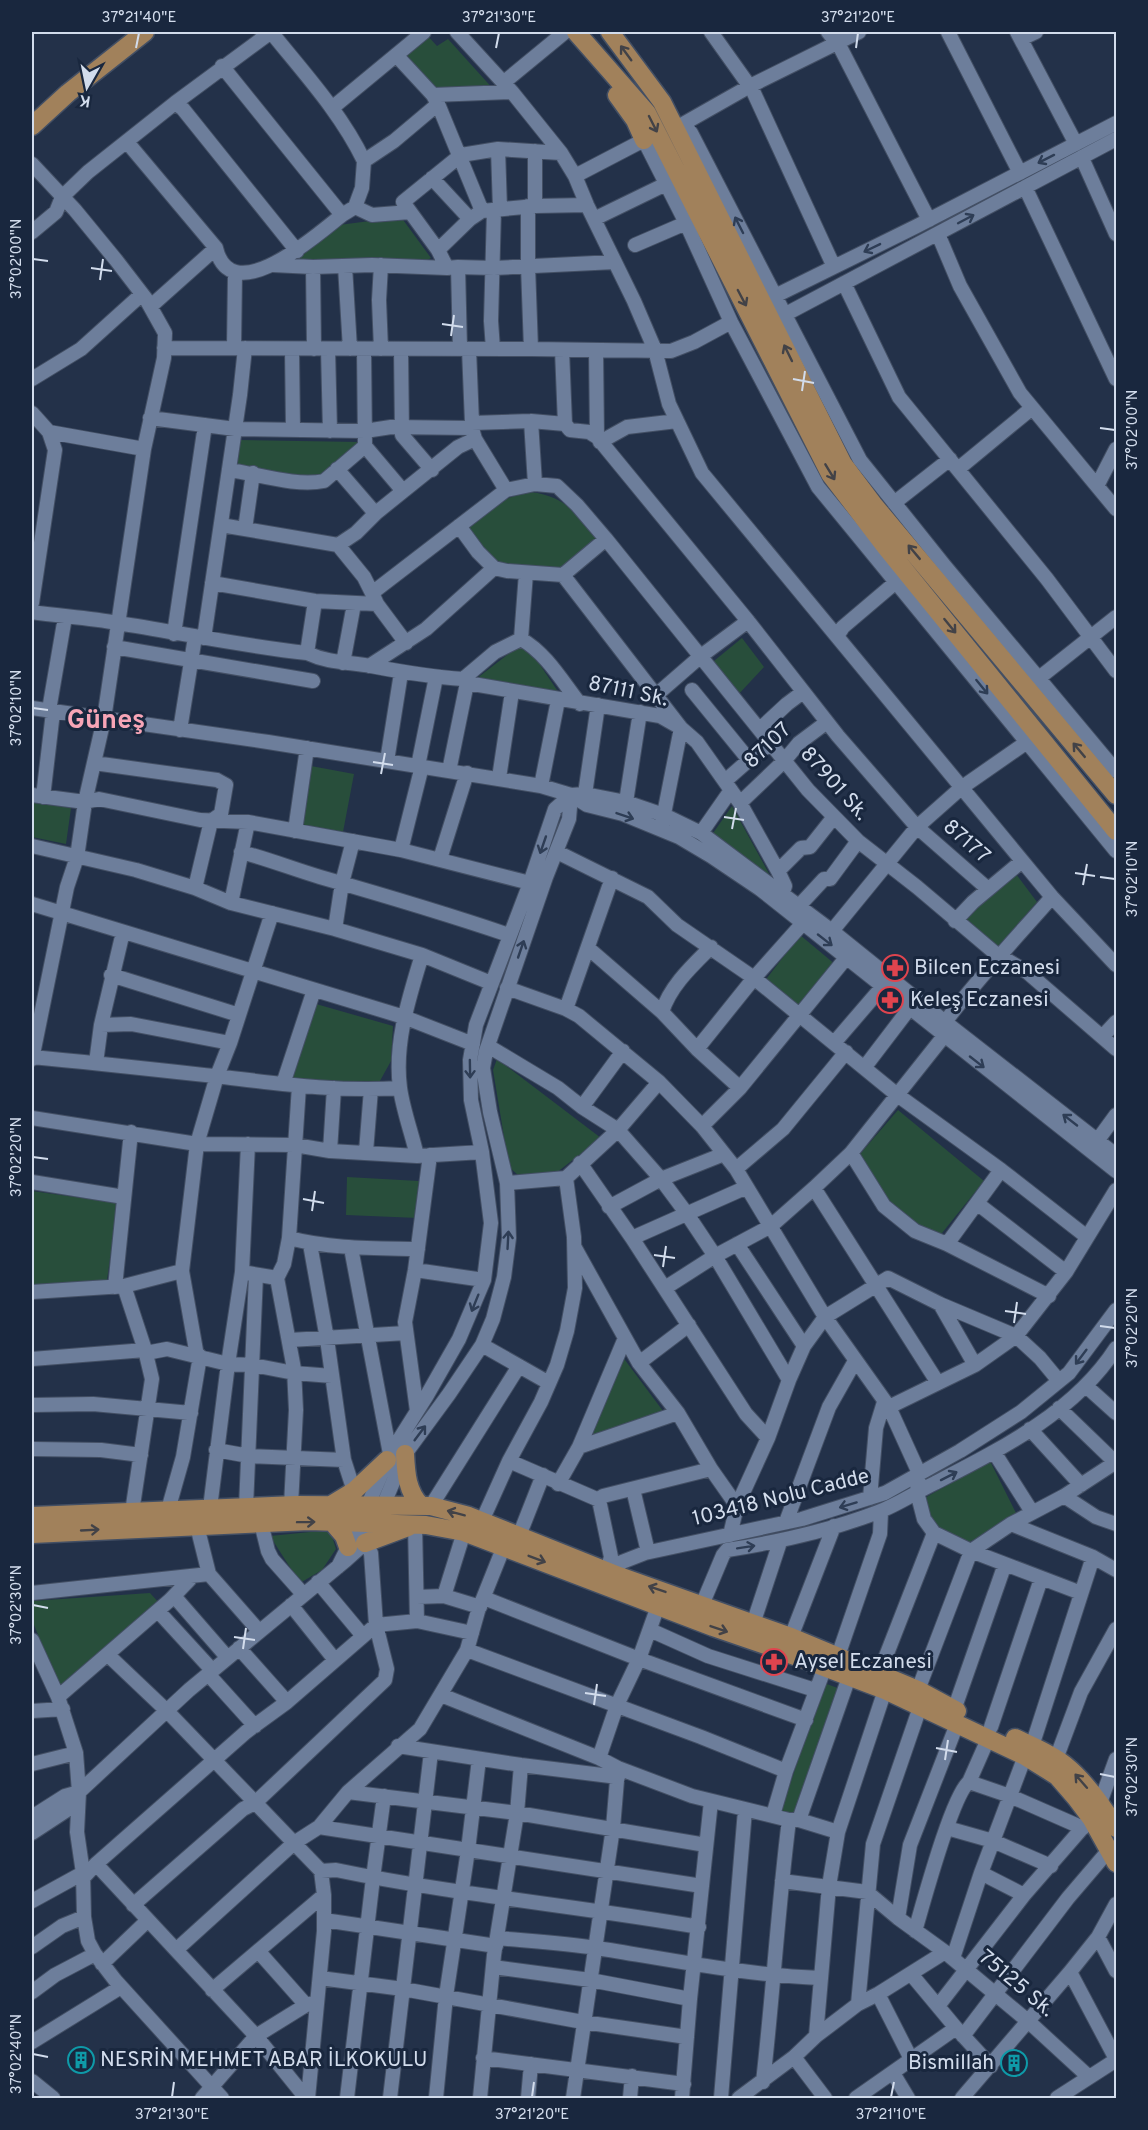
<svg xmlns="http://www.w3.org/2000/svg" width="1148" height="2130" viewBox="0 0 1148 2130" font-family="Overpass,sans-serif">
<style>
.green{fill:#284e3b}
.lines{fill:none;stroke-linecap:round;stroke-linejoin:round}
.minor-casing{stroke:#434f64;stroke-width:16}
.major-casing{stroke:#434f64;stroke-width:21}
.minor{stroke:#6d7e9b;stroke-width:14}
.major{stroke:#a1815b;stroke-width:18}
.oneway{stroke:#424247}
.oneway2{stroke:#2e3d55}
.ticks{fill:none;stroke:#d2dcec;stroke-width:2}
.labels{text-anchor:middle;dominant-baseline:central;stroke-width:6;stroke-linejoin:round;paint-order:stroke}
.street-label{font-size:21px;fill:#d2dcec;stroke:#19273e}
.poi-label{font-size:21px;fill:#d2dcec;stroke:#19273e;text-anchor:start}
.district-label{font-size:27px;font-weight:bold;fill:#f7a5b7;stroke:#19273e}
.neatline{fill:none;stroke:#d2dcec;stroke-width:2}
.ticks-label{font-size:15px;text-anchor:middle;fill:#d2dcec}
</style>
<rect width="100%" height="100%" fill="#233149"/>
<path class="green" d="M425 33 437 46 448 39 495 91H438L401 55Z
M401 217 431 258 412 268 293 260 331 226Z
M240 440 359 442 360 448 315 480 237 468Z
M531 492C563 496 579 513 596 538L588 553 556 573 502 567 488 558 466 528C488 509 501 497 531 492Z
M742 638 764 667 736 697 709 665Z
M524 647 530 650 561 696 472 682 516 648Z
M311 766 354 774 343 832 300 824Z
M32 802 71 808 66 844 32 837Z
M732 806 772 879 711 836Z
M1013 870 1037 902 995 950 959 921Z
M800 935 836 965 799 1011 764 982Z
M316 1004 393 1026 391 1061 376 1088 291 1081Z
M497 1059 601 1138 556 1173 518 1175 509 1167 493 1070Z
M898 1110 984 1181 938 1238 898 1215 867 1174 860 1154Z
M347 1177 419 1181 418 1218 346 1215Z
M32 1191 118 1203 107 1280 32 1285Z
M622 1356 663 1411 597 1438 590 1430Z
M990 1461 1017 1515 966 1544 933 1526 921 1500Z
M330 1530 336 1549 322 1570 300 1583 270 1536Z
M150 1593 161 1605 60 1689 32 1620V1601Z
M824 1683 843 1690 797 1821 779 1817Z"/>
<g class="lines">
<defs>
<path id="minor" d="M271 32C304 73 341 113 364 161L394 141 438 104
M457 32 512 92 561 153 575 176 587 205 634 301 655 350 669 404 702 473 1052 897 1116 965
M711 32 753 91 834 267
M828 32 840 47 929 220
M859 32 750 86 683 124 691 133 860 460 944 565 1116 771
M948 32 1020 173
M1017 32 1076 144
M1021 39 1036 32
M396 55 433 95 438 104 482 211
M503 83 565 32
M433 95 512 92
M175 103 183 109 297 251
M332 108 424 32
M127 142 216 248C231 312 318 234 342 215L222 66
M498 149 500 209
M1082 158 1116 234
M32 164 75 210 116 260 146 299 165 333 164 358 144 449 104 719 85 802 77 857 67 887 32 1059
M575 176 644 140 686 223 731 322 818 487 1116 851
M432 178 470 219
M1025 187 1116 379
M528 206V266L531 349
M535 206V151
M355 207 372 215 410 212
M342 215 355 207 362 188 364 161
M594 219 666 184
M32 232 56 212 62 197 88 172 175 103 271 32
M938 234 960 286 1020 393 1116 509
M635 245 686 223
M438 250 470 219 482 211 535 206 587 205
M273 265 313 267
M381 265 379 300 381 349
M345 266 350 349
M458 267 494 268 615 262
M844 283 899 397 1047 579 1116 671
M775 296 917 226 1116 123
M151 306 216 248
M784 315 1116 139
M164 348 531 349 671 351 694 342 731 322
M234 348 235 273
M292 349 293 430
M314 349 313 267 372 265 447 268
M328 349 330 431
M401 349 402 435 432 470
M460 349 458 267 447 268 438 250 403 202 461 155 498 149 561 153
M469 349 472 423
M493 349 491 321 494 210
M562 350 565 424
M596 350 597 437
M32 379 81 349 142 294
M32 413 49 432 55 450 32 603
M150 418 235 429 365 431 391 427 472 428V423L531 421 565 424 570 430 589 432 597 437 748 621 838 736 917 827 988 889
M531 421 535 484
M49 432 144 449
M473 432 475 439 506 490
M600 442 627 427 677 421
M365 446 403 491
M337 469 375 513
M958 469 1032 408
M229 470C258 474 296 487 324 481L365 446 364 349
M1098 484 1116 449
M894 503 950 459
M221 525 338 545 364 577 372 593
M459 526 478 552 494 568
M245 529 253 473
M338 545 356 533 376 513 458 447 475 439
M563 575 606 539 808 790 858 841 917 887 995 953 1027 972 1116 1049
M212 583 315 601 377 604 372 593 506 490 535 484 557 486 577 505 606 539
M377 604 406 643
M32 612C60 616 89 618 118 623 181 633 243 646 307 653 328 663 349 662 371 666 402 672 432 677 463 679L467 683 660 716 681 728 697 742 740 803 778 871 785 886 782 895
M174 634 205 425
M837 636 843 627 896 582
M204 638 240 395 245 348
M521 639 526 573
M114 647 313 681
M307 653 315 601
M343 663 354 604
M369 666 426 629 494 568 507 571 563 575 681 728 662 824
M1039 678 1116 617
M463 679 495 652 521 639C546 653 562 681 580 704
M692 690 749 760 771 743
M655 696 701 656 748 621
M32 708 268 742 541 786 571 795 587 805 623 814 679 837 711 856 760 889 1116 1171
M49 710 65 617
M760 729 787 704 803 692
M180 730 195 637
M387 761 401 673
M94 763 217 780 226 785 221 814 211 821 195 888
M418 766 436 677
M449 771 467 683
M499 778 512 692
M725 781 749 760
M541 786 558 700
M585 794 598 705
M32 795 85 802 99 799 200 820 248 822 401 850 530 883
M43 797 53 712
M626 802 640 712
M740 803 784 761 799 743 827 722
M295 831 307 748
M701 833 731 790
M32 846 136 870 195 888 231 903 335 929 422 955 491 983
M401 850 422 766
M241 852C268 859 293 869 320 877 383 895 447 914 509 935
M557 852 648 897 677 925 754 978 896 1094 1001 1170 1087 1237
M440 859 467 773
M778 871 801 848 810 847 833 818
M231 903 248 822
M32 904 404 1017 473 1044
M798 907 824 879H830L858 841
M955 921 973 902 1022 861
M335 929 342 883 353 841
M832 931 917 827 961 788 1027 742
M588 948 662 1012 697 1049 740 1088
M111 975 239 1015
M507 988 566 1009 579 1016 659 1082 702 1126 736 1169 825 1317 889 1407 919 1473 917 1492 924 1519 934 1533 971 1551 1081 1593
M566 1009 612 878
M662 1012C670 986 692 966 711 947
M945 1022C978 978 1016 938 1052 897
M101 1025 131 1024 230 1043
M1102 1037 1116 1022
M834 1043 883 986
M488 1046 558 1088 582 1107 618 1130 661 1179 687 1214 715 1256 789 1380
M697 1049 754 978 803 923
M32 1057C96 1063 159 1070 223 1077 282 1084 340 1092 400 1088
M96 1063 101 1025 123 932
M864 1068 909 1009
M283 1084 314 990
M582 1107 623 1051
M32 1118 197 1144 295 1145 330 1151 417 1156 482 1152
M702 1126 740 1088 846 958
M1097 1141 1116 1115
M330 1151 334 1088
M366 1152 371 1089
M851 1153 884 1206 915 1231 947 1244 1049 1296
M417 1156C412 1134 403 1110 400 1088 394 1043 409 998 422 955
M580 1163 632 1238 746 1414 768 1438
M736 1169 783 1129 846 1052
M32 1182 124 1197
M507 1183 566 1178 618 1130 659 1082
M814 1188 938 1383
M978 1204 1066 1272
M609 1207 661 1179 724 1154
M289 1238C331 1249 374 1248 418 1249
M632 1238 747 1187
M310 1244 327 1339 344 1460 354 1491
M737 1244 804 1346
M947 1244 1001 1170
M351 1248 390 1454
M575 1248 639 1363 678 1413 711 1469 737 1506
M415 1270 484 1280
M242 1272 248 1144
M277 1278 294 1369 296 1410 291 1505
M124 1286 145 1350 152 1379 132 1512
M115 1287 131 1132
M665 1288 715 1256 771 1226 814 1188 851 1153 944 1036
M32 1292 124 1286 182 1271
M940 1304 975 1365
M290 1340 406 1333
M482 1345 549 1383
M146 1353 167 1349 228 1364 253 1365 294 1373 332 1376
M197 1356 182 1271 197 1144 217 1076 230 1043 272 913
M32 1359 145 1350
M639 1363 689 1325
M1086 1386 1116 1413
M32 1405 93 1404 191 1413
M889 1407 975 1365 1016 1336 1066 1272 1116 1190
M1059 1408 1116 1463
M417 1411 405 1322 415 1270 430 1155
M1030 1429 1081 1485
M579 1447 678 1413
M32 1449 101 1450 141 1455
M216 1450 249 1456 344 1460
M994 1452 1032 1512
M509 1461 599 1500 603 1496 711 1469
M558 1484 579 1447 625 1338
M633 1489 648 1552
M1064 1496 1096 1517 1116 1524
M870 1498 876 1428 884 1402
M599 1500 611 1557 607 1571
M431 1506 519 1366
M246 1507 256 1275
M210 1508 228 1364 242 1272 277 1278 284 1264 289 1238 299 1086
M168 1510 183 1457 200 1356
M380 1513 405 1454 449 1394 482 1345 493 1319 504 1277 509 1238 507 1183 490 1112 483 1068 486 1051 546 877 569 819 571 795
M482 1521 509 1461 541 1402 557 1365 567 1331 575 1288 574 1237 566 1178
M786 1522 829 1407 855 1361
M261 1523 268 1551 272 1559 303 1594
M415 1524 417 1621
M1011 1524 1093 1557 1116 1570
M197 1526 209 1574 259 1631
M730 1535 737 1506 768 1438 789 1380 804 1346 825 1317 888 1278 940 1304 1016 1336 1040 1358 1059 1381
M519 1536 543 1475
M338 1567 360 1523 390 1454 426 1397 459 1339 484 1280 491 1223 482 1152 471 1100 470 1060 476 1025 530 883 555 809 571 795 585 794 626 802 664 815 701 833 832 931 945 1022 1116 1155
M610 1572 622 1562 645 1553 802 1519 885 1493 960 1451 1021 1412 1069 1373 1116 1310
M318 1582 363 1636
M32 1593 209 1574
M174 1596 227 1657
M444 1596 464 1532
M417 1597 444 1596 480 1607
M484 1598 639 1659 806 1720
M291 1605 335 1660
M702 1605 723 1555 727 1550C778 1542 829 1531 878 1512 897 1505 916 1492 935 1483 1001 1449 1075 1412 1116 1348
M158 1611 212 1670
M753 1624 780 1542
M650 1630 708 1656 815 1690
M791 1637 834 1526
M32 1640 58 1697 76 1753 79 1792 77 1832 83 1873 84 1917 88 1941 95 1954 115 1980 222 2098
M239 1648 287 1702
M467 1650 701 1737 786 1771
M108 1655 167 1711 321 1871 324 1895V1931L308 2098
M838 1656 880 1534 881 1512
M208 1674 255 1726
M879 1674 934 1533
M918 1690 971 1551 1011 1524 1064 1496 1116 1462
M441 1695 599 1758 618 1768 692 1796 789 1820H799L838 1832
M58 1697 170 1600 193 1576
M954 1710 1005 1564
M32 1711 63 1709
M991 1727 1041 1579
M398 1746 521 1765 618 1777
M1032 1746 1093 1557
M599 1758 617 1705 639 1659 658 1606
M1056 1759 1081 1692 1116 1629
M32 1764 76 1753
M969 1782 1010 1796 1083 1828
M348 1792 517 1813 706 1845
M1100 1803 1116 1759
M773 1815 786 1771 825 1667
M32 1817 65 1796 79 1792
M799 1820 849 1677
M319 1827 702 1886
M947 1828 993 1841 1051 1866
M32 1833 67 1810 79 1792 189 1690 346 1560 365 1543 369 1536
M96 1864 256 2036 306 2098
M321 1871 336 1870C456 1895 578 1906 699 1927
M981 1873 1024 1895
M83 1878 96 1864 246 1732 287 1702 376 1625 417 1621 472 1633
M782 1881 867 1892 898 1918 945 1952
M32 1901 83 1873
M133 1905 243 1809 255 1803 385 1680 387 1669 376 1625 371 1553 365 1543
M898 1918 910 1845 957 1724
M324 1920 496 1946
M915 1931C923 1904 952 1795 969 1782L988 1739
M1098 1937 1116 1971
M497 1938C530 1941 564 1943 597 1948 672 1960 745 1975 820 1978
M32 1947 62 1926 84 1917
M176 1950 294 1843 319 1827 348 1792 420 1729 467 1650 478 1611 504 1546
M259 1952 306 2005
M953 1958 981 1873 1025 1756
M102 1964 148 1920
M493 1967 590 1980 690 1999
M1070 1972 1116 2059
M911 1974 956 2028 991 2066
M320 1978 403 1989 583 2022 687 2037
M212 1990 324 1895
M32 1992 55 1975 95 1954
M878 1994 911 2059
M858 2004 873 1844 920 1707
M938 2006 1024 1895 1091 1818
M816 2036 829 1886 838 1832 885 1690
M963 2036 1068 1898 1109 1850
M32 2042 121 1987
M794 2057 825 2098
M483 2058 684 2084
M893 2073 908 2098
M32 2081 53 2098
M763 2082C773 1995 778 1907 789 1820
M202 2098 256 2036 306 2005 317 2002
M347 2098 373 1878 384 1796
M390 2098 431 1752
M436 2098 446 1996 468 1850 479 1759
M480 2098 494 1955 517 1813 521 1765
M528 2098 531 2064
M573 2098 613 1828 618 1768
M630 2098 632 2076
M682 2098 690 1999 711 1801
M721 2098 745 1810
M739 2098 794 2057 816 2036 858 2004 878 1994 945 1952 1029 2022 1089 2077
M856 2098 956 2028
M962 2098 1070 1972 1098 1937 1116 1904
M1057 2098 1116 2060"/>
<path id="major" d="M576 32 647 113 830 474 885 546 1116 831
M610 32 662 102 843 464 873 504 1116 795
M617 95 635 120 644 140
M32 126 68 93 145 32
M405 1454C406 1474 407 1491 421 1506
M331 1505 354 1491 387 1460
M32 1516 296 1505 431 1506 469 1516 619 1576 791 1637 918 1690 957 1711
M332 1522 344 1536 348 1547
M32 1534 309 1521 426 1525 464 1532 713 1627 771 1647 885 1690 1025 1756 1057 1776 1076 1798 1091 1818 1116 1863
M365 1543 408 1527
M1015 1738C1032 1746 1050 1753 1065 1765 1086 1782 1102 1805 1116 1828"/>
</defs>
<use href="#minor" class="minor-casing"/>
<use href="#major" class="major-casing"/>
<use href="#minor" class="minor"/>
<use href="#major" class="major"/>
</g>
<defs><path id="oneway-shaft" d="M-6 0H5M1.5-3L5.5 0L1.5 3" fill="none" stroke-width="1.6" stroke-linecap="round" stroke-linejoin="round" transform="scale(1.5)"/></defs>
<g class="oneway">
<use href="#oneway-shaft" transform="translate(626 53) rotate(-126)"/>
<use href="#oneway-shaft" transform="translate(653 124) rotate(63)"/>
<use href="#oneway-shaft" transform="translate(742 298) rotate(62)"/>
<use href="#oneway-shaft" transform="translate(788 353) rotate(-116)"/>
<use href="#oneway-shaft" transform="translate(830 472) rotate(59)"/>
<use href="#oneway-shaft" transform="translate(914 552) rotate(-130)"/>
<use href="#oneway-shaft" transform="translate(950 626) rotate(51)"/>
<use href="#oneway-shaft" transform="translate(1079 750) rotate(-130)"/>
<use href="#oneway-shaft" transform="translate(456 1513) rotate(-165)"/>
<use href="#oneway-shaft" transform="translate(306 1522) rotate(-1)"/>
<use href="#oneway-shaft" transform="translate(90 1530) rotate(-3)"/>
<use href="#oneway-shaft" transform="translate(537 1559) rotate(21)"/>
<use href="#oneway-shaft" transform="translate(657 1589) rotate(-161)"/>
<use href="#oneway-shaft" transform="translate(719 1629) rotate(19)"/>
<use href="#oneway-shaft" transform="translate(1081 1781) rotate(-131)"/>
</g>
<g class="oneway2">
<use href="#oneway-shaft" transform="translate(1046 159) rotate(153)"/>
<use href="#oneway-shaft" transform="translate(966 219) rotate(-28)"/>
<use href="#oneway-shaft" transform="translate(739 225) rotate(-117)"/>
<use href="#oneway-shaft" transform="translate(872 248) rotate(154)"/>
<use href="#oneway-shaft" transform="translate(982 687) rotate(51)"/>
<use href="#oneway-shaft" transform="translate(625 816) rotate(19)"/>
<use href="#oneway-shaft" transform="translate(543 845) rotate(109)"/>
<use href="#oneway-shaft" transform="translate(825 940) rotate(38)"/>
<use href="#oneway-shaft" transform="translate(521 949) rotate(-71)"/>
<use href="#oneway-shaft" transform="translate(977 1062) rotate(38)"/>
<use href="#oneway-shaft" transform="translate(470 1069) rotate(89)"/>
<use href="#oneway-shaft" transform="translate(1070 1120) rotate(-142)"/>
<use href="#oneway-shaft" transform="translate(508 1240) rotate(-87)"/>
<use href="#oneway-shaft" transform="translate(475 1303) rotate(112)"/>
<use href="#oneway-shaft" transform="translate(1081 1357) rotate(127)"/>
<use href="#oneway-shaft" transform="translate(420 1433) rotate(-53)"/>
<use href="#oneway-shaft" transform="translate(949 1476) rotate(-27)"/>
<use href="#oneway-shaft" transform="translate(848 1505) rotate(163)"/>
<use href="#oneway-shaft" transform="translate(746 1547) rotate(-9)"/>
</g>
<path class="ticks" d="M136 48 139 33M496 48 499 33M856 48 858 33M33 259 48 261M91 268 112 271M100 280 103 259M442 324 463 327M451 336 454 315M793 379 814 383M802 391 805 371M1100 428 1115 430M33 708 48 710M373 762 393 765M381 774 385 753M724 817 744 820M732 829 736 808M1075 873 1095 876M1100 877 1115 879M1083 885 1087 864M33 1157 48 1159M303 1199 324 1203M312 1211 315 1191M654 1255 675 1258M663 1267 666 1246M1005 1311 1026 1314M1014 1323 1017 1302M1100 1326 1115 1328M33 1605 48 1608M234 1637 255 1640M243 1649 246 1628M585 1693 606 1696M594 1705 597 1684M936 1748 957 1752M945 1760 948 1740M1100 1774 1115 1777M33 2054 48 2057M172 2097 174 2082M532 2097 534 2082M891 2097 894 2082"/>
<defs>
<symbol id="pharmacy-ring" viewBox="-11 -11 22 22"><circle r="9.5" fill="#19273e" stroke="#e0444e" stroke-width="1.5"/><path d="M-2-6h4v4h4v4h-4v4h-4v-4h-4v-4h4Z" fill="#e0444e"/></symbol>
<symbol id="building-ring" viewBox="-11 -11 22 22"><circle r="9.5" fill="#19273e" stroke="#0f9aa8" stroke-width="1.5"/><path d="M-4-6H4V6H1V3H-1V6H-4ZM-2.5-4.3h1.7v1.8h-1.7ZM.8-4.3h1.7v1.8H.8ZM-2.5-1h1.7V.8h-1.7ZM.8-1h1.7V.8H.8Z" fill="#0f9aa8"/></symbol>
</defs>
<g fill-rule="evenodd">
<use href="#pharmacy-ring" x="880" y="953" width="30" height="30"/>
<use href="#pharmacy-ring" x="875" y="985" width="30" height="30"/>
<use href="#pharmacy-ring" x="759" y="1647" width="30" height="30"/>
<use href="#building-ring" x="66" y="2045" width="30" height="30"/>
<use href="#building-ring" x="999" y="2048" width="30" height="30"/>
</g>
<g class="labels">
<g class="street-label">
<text transform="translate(628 692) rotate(12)">87111 Sk.</text>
<text transform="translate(768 746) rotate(-44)">87107</text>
<text transform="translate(834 784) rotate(48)">87901 Sk.</text>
<text transform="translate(966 842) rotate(41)">87177</text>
<text transform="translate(781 1498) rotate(-14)">103418 Nolu Cadde</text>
<text transform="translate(1016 1984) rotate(40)">75125 Sk.</text>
</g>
<g class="poi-label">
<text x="914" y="968">Bilcen Eczanesi</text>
<text x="910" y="1000">Keleş Eczanesi</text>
<text x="794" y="1662">Aysel Eczanesi</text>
<text x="100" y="2060">NESRİN MEHMET ABAR İLKOKULU</text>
<text x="994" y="2063" text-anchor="end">Bismillah</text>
</g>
<g class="district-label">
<text x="106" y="721">Güneş</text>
</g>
</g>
<rect width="1148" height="2130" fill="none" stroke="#19273e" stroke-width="66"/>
<g transform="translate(87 87) rotate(189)" stroke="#19273e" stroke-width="4.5" paint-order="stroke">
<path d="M0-4.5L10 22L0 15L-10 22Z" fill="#d2dcec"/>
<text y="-9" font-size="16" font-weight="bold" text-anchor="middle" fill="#d2dcec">K</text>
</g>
<rect x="33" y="33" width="1082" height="2064" class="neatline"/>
<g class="ticks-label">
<text x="139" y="22">37°21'40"E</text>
<text x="499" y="22">37°21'30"E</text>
<text x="858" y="22">37°21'20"E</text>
<text transform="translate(16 259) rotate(-90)" y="5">37°02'00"N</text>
<text transform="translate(1132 430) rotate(-90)" y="5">37°02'00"N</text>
<text transform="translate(16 708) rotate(-90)" y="5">37°02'10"N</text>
<text transform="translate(1132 879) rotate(-90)" y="5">37°02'10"N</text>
<text transform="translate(16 1157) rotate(-90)" y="5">37°02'20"N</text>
<text transform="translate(1132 1328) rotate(-90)" y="5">37°02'20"N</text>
<text transform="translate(16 1605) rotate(-90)" y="5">37°02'30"N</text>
<text transform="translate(1132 1777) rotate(-90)" y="5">37°02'30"N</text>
<text transform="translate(16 2054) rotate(-90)" y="5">37°02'40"N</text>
<text x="172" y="2119">37°21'30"E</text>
<text x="532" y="2119">37°21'20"E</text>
<text x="891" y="2119">37°21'10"E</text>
</g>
</svg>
